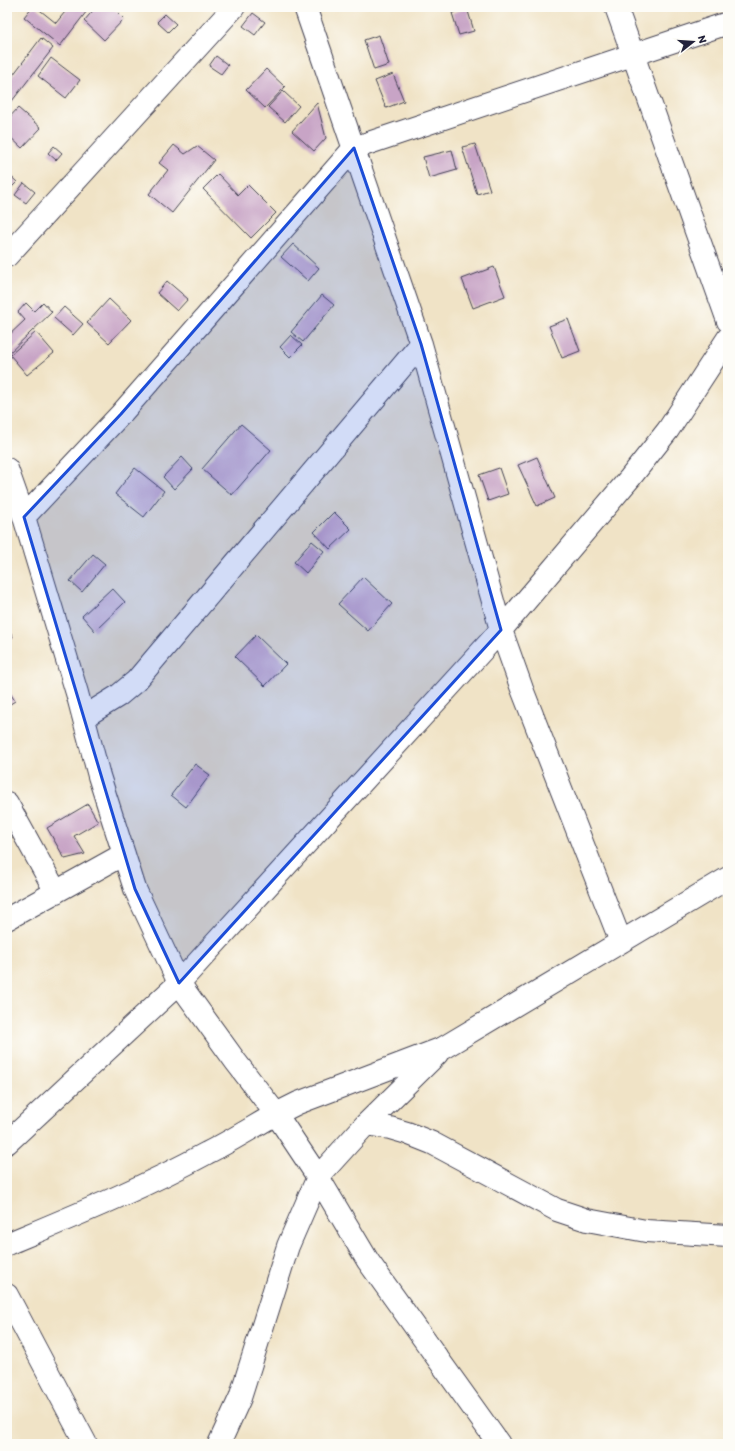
<svg xmlns="http://www.w3.org/2000/svg" width="735" height="1451" viewBox="0 0 735 1451" font-family="Itim,sans-serif">
<style>
.building{fill:#c8a4c6}
.lines{fill:none;stroke-linecap:round;stroke-linejoin:round}
.minor-casing{stroke:#413f50;stroke-width:24}
.minor{stroke:#fff;stroke-width:22}
.marked{fill:#1d4ed8;fill-opacity:0.2;stroke:#1d4ed8;stroke-width:3;stroke-linejoin:round}
</style>
<rect width="100%" height="100%" fill="#fdfcf7"/>
<filter id="ink" filterUnits="userSpaceOnUse"><feTurbulence type="fractalNoise" baseFrequency=".025" numOctaves="2"/><feDisplacementMap in="SourceGraphic" scale="8" xChannelSelector="R" yChannelSelector="G"/><feConvolveMatrix kernelMatrix="1 2 1 2 8 2 1 2 1" color-interpolation-filters="sRGB"/></filter>
<filter id="wash" filterUnits="userSpaceOnUse"><feTurbulence type="fractalNoise" baseFrequency=".012" numOctaves="4" result="noise"/><feDisplacementMap in="SourceGraphic" scale="16" xChannelSelector="R" yChannelSelector="G"/><feGaussianBlur stdDeviation="0.9" result="paint"/><feColorMatrix in="noise" values="0 0 0 0 0 0 0 0 0 0 0 0 0 0 0 0 0 1.4 0 .05"/><feComposite in="paint" operator="in"/></filter>
<g filter="url(#wash)">
<rect width="100%" height="100%" fill="#f0e3c6"/>
<g id="blocks">
<path class="building" d="M32 7H36L56 23 69 7H90L60 46 24 17Z
M96 7H112L124 19 104 40 84 21Z
M467 8 474 31 459 35 452 13Z
M253 13 265 22 255 35 243 26Z
M165 14 176 24 168 32 157 22Z
M379 35 389 65 374 70 364 40Z
M41 38 53 48 12 101 7 98V83Z
M216 56 228 65 221 74 209 66Z
M51 58 80 80 66 98 38 76Z
M266 69 285 87 265 108 246 90Z
M393 74 404 101 386 108 375 81Z
M283 91 299 106 285 122 268 107Z
M317 103 326 138 314 151 292 131Z
M18 108 41 128 22 148 7 134V120Z
M475 144 490 190 477 194 462 147Z
M174 145 185 154 197 146 214 160 172 213 149 194 168 170 159 163Z
M54 146 62 153 56 160 48 153Z
M452 150 457 170 429 178 423 157Z
M7 173 17 182 7 192Z
M218 174 238 195 248 185 276 213 251 238 203 189Z
M24 183 35 192 26 203 15 195Z
M293 244 319 268 308 281 281 257Z
M494 267 505 296 473 308 462 279Z
M167 281 188 299 177 311 157 293Z
M322 295 334 305 303 342 291 332Z
M109 299 131 320 109 343 87 323Z
M43 302 52 312 7 355V337L25 320 18 312 26 303 34 311Z
M64 307 83 324 73 335 54 318Z
M568 319 580 351 562 358 549 326Z
M36 332 54 353 27 375 10 355Z
M291 335 302 345 290 357 280 347Z
M241 424 271 450 232 495 202 469Z
M182 457 193 469 174 489 163 477Z
M537 457 555 498 537 506 518 465Z
M135 468 164 491 144 517 115 494Z
M499 468 508 494 488 501 479 475Z
M334 512 351 529 330 549 314 532Z
M312 541 324 551 306 573 294 562Z
M93 554 105 564 82 592 70 581Z
M363 577 392 604 368 631 338 604Z
M112 588 125 602 95 631 82 616Z
M7 626 13 637 7 640Z
M256 635 286 664 265 686 235 657Z
M7 688 15 701 7 706Z
M195 764 210 775 186 807 171 795Z
M88 804 98 822 74 836 85 854 65 859 47 828Z"/>
</g>
</g>
<g filter="url(#ink)">
<use href="#blocks" fill-opacity="0" stroke="#413f50" stroke-width="1"/>
<g class="lines">
<defs>
<path id="minor" d="M305 7 421 344 501 630 522 689 621 942
M616 7 728 321
M7 256 234 7
M7 469 24 517 77 693 99 776 135 889 179 983 236 1062 276 1114 298 1103 443 1048 728 878
M24 517 121 414 354 148 728 23
M84 717 118 696 136 681 421 344
M7 803 56 892
M7 919 124 854
M366 1124 390 1128 407 1133 432 1143 557 1210 587 1220 646 1231 728 1236
M7 1143 179 983 501 630 630 478 668 430 728 338
M7 1244C74 1216 143 1188 207 1153 231 1141 253 1127 276 1114L318 1177 368 1261 499 1444
M7 1295 86 1444
M219 1444 240 1398 288 1246 318 1177 366 1124 437 1054"/>
</defs>
<use href="#minor" class="minor-casing"/>
<use href="#minor" class="minor"/>
</g>
</g>
<path class="marked" d="M354 148 421 344 501 630 179 983 135 889 24 517 121 414Z"/>
<rect width="735" height="1451" fill="none" stroke="#fdfcf7" stroke-width="24"/>
<g transform="translate(693 42) rotate(73)" stroke="#fdfcf7" stroke-width="3" paint-order="stroke">
<path d="M0-3L7 15L0 10L-7 15Z" fill="#22223b"/>
<text y="-6" font-size="11" font-weight="bold" text-anchor="middle" fill="#22223b">N</text>
</g>
</svg>
